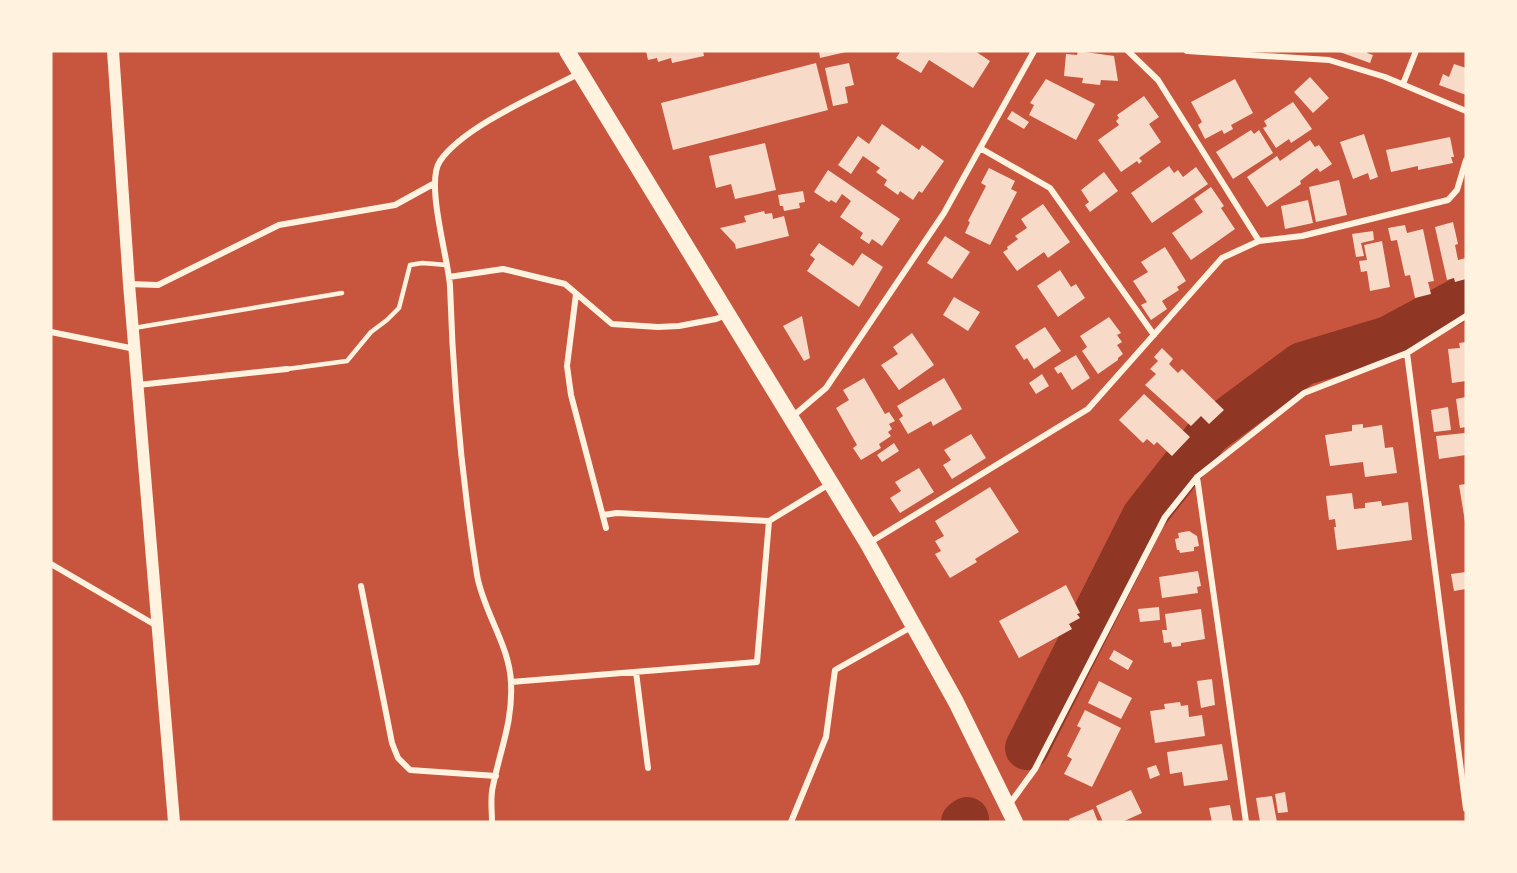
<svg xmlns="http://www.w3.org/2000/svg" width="1517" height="873" viewBox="0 0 1517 873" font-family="'Space Grotesk',sans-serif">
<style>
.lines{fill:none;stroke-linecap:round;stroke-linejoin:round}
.river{stroke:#8f3625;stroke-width:44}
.building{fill:#f7dbc8}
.service{stroke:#fff3e0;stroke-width:4.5}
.minor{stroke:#fff3e0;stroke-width:6}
.secondary{stroke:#fff3e0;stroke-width:12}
.trunk{stroke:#fff3e0;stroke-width:16}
</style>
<rect width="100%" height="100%" fill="#c8553d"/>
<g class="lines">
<path class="river" d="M1027 748 1144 516 1209 433 1302 364 1388 338 1466 296
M963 822 967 819"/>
</g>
<path class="building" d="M646 51H703L704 56 672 63 671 58 658 62 657 58 648 60Z
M819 51H846V52L820 58Z
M901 51H975L990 61 973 88 929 60 921 73 896 58Z
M1078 51 1114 56 1118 81 1101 80 1100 85 1082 83 1083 78 1064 76 1066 54 1077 55Z
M1337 51H1368L1367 53 1373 55 1370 63Z
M816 63 828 110 673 150 661 103Z
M849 63 854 85 845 87 848 103 833 106 825 68Z
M1454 64 1466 68V95L1439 85 1443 74 1449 77Z
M1310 77 1329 98 1313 113 1294 92Z
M1046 79 1095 104 1076 140 1029 115 1034 105 1030 103Z
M1235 79 1253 113 1231 125 1233 129 1224 134 1222 130 1205 139 1198 125 1202 122 1191 102Z
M1144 96 1159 117 1149 124 1161 142 1139 158 1142 161 1139 164 1137 161 1121 172 1098 140 1119 125 1116 121 1119 118 1117 115Z
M1293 102 1312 129 1291 143 1289 139 1276 148 1263 128 1267 126 1264 121Z
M1012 111 1029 122 1024 129 1007 119Z
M882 124 919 150 922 145 944 161 922 193 919 191 913 200 900 191 898 195 884 185 887 180 876 172 880 168 863 156 851 174 838 165 858 136 869 144Z
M1251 130 1254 134 1259 130 1273 153 1233 179 1216 152Z
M1364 134 1378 177 1370 180 1368 173 1353 179 1340 142Z
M1450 137 1454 157H1451L1453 163 1418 170V166L1391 172 1386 150Z
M1310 140 1315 147 1319 145 1332 164 1320 172 1317 168 1300 181 1301 184 1267 207 1247 177 1277 156 1280 161Z
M765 143 776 190 735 199 731 184 716 188 709 156Z
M1169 166 1174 173 1178 170 1183 177 1196 167 1208 184 1152 223 1131 193Z
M989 168 1015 181 1011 189 1017 192 990 245 965 233 970 222 968 221 986 186 981 183Z
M828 170 900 219 882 246 872 239 869 244 860 238 863 233 840 217 851 201 842 194 836 203 831 200 829 202 814 192Z
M1104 172 1118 191 1090 212 1085 205 1089 202 1081 190Z
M1339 180 1347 215 1316 222 1309 187Z
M1211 187 1224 206 1221 208 1235 229 1191 260 1172 233 1203 212 1194 199Z
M803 191 805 202 799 203 800 208 784 211 783 206H780L778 195Z
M1308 200 1313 223 1285 229 1281 206Z
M1043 204 1070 242 1048 258 1044 252 1017 271 1003 252 1008 249 1007 247 1018 239 1015 236 1027 228 1021 219Z
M764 211 765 214 772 213 773 219 784 216 789 236 736 249 735 244 720 228 746 222 744 216Z
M1453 222 1458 244 1455 245 1458 260 1466 258V279L1455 282 1454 278 1447 280 1435 227Z
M1405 225 1407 233 1423 229 1434 281 1428 282 1431 294 1415 298 1410 275 1405 276 1397 240 1391 241 1388 228Z
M1373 231 1374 240 1361 243 1364 256 1356 257 1352 234Z
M945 236 970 252 952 279 927 263Z
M1382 241 1390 287 1370 291 1367 271 1361 272 1359 261 1367 260 1364 245Z
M819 243 853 266 862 253 883 267 859 307 807 271 815 259 810 255Z
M1165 247 1186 281 1177 287 1179 290 1162 301 1167 309 1151 320 1141 305 1147 302 1133 281 1148 272 1141 262Z
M1060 270 1071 287 1076 284 1085 298 1058 317 1037 286Z
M954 297 980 312 968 331 943 315Z
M802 316 810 358 804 361 783 326Z
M1109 317 1121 333 1117 335 1122 342 1117 345 1123 354 1118 358V360L1098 374 1082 351 1087 347 1080 336Z
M1045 327 1061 351 1034 369 1027 358 1024 360 1015 346Z
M912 333 934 365 899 390 881 365 898 354 893 347Z
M1466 342V381L1452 383 1448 349 1460 348 1459 343Z
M1162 348 1173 359 1169 364 1178 373 1182 369 1224 410 1209 424 1201 416 1191 426 1145 385 1156 374 1150 369 1158 361 1154 357Z
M1076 355 1090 378 1072 390 1061 372 1058 374 1054 368Z
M1042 374 1049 386 1036 394 1029 383Z
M864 378 885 414 889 412 895 421 889 424 892 429 888 432 891 436 879 444 881 448 861 460 853 448 857 445 836 408 849 400 843 390Z
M944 378 962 409 933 426 931 421 908 434 899 419 903 416 897 406Z
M1144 394 1190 437 1172 456 1157 442 1154 445 1147 439 1143 443 1119 420Z
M1466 397V427L1460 428 1456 399Z
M1448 407 1451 430 1434 432 1431 410Z
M1363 424V428L1382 425 1385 448 1393 447 1397 473 1365 477 1363 462 1330 466 1325 435 1352 431V425Z
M1465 433 1466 455 1439 459 1436 436Z
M971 434 986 458 952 479 943 465 951 460 944 450Z
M894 443 899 451 882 462 877 455Z
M919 468 934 492 900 513 890 498 901 491 895 482Z
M1466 484V522H1465L1459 485Z
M990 487 1019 532 975 559 977 562 950 578 935 554 941 551 935 541 944 536 935 521Z
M1352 493 1354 509 1365 508V503L1381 501 1382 506 1408 502 1412 540 1337 550 1334 527H1336L1335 519 1329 520 1326 496Z
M1189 531 1197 536 1199 546 1194 547V551L1180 553 1179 550H1177L1175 539 1179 538 1178 533Z
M1198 571 1201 586 1197 587 1198 593 1162 598 1159 577Z
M1466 572V589L1454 591 1451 574Z
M1066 585 1080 613 1077 614 1080 618 1069 624 1072 629 1019 658 999 621Z
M1159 607 1160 620 1140 622 1138 609Z
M1201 609 1205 639 1181 643V646L1172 647 1171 642 1164 643 1162 630H1167L1165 614Z
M1114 650 1133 661 1128 670 1109 659Z
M1212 679 1215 705 1201 708 1197 681Z
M1099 681 1132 698 1121 719 1088 703Z
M1180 702 1181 706 1188 705 1189 717 1202 715 1205 736 1155 743 1150 711 1165 709 1164 704Z
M1085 710 1121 728 1092 787 1064 774 1072 759 1067 756 1081 728 1077 726Z
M1222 744 1228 780 1184 786 1182 772 1170 774 1167 752Z
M1156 765 1160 775 1150 779 1147 768Z
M1131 790 1142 813 1122 822H1103L1096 806Z
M1285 792 1288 812 1278 813 1275 794Z
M1272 796 1277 822H1260L1256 798Z
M1230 805 1233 822H1212L1209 808Z
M1093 809 1098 822H1070L1069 819Z"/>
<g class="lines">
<path class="service" d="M134 328 342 293
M287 369 347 361 371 332 387 320 399 308 410 265 422 263 447 265"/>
<path class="minor" d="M1187 51 1329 60 1385 77 1466 111
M1403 84 1416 51
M980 148 1050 188 1154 335
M1259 241 1302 236 1448 200 1457 190 1466 160
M449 277 503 269 565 284 612 324 658 327 679 326 716 319 726 315
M129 284 158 285 279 225 395 205 435 183
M576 294 567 366 571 395 606 528
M51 332 135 349
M1407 353 1466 809
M138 385 287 369
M792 417 826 388 944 213 1034 51
M1197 477 1246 822
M603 515 617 513 769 521 831 483
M869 543 1088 409 1222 258 1259 241 1158 80 1128 51
M51 564 157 626
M361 586 392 743 398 758 410 770 496 776
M636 672 648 768
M511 682 757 662 769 521
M1008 806 1035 769 1165 517 1197 477 1304 393 1407 353 1466 316
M492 822C492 810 490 797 493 786 500 750 513 722 511 683 510 646 483 611 477 575 462 480 453 383 450 286 448 257 425 183 440 161 464 126 540 94 578 74
M791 822 826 737 835 670 913 626"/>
<path class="secondary" d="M113 51 129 284 174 822"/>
<path class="trunk" d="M567 51 868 544 956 702 1015 822"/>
</g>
<rect width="1517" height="873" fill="none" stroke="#fff3e0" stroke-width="105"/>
</svg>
